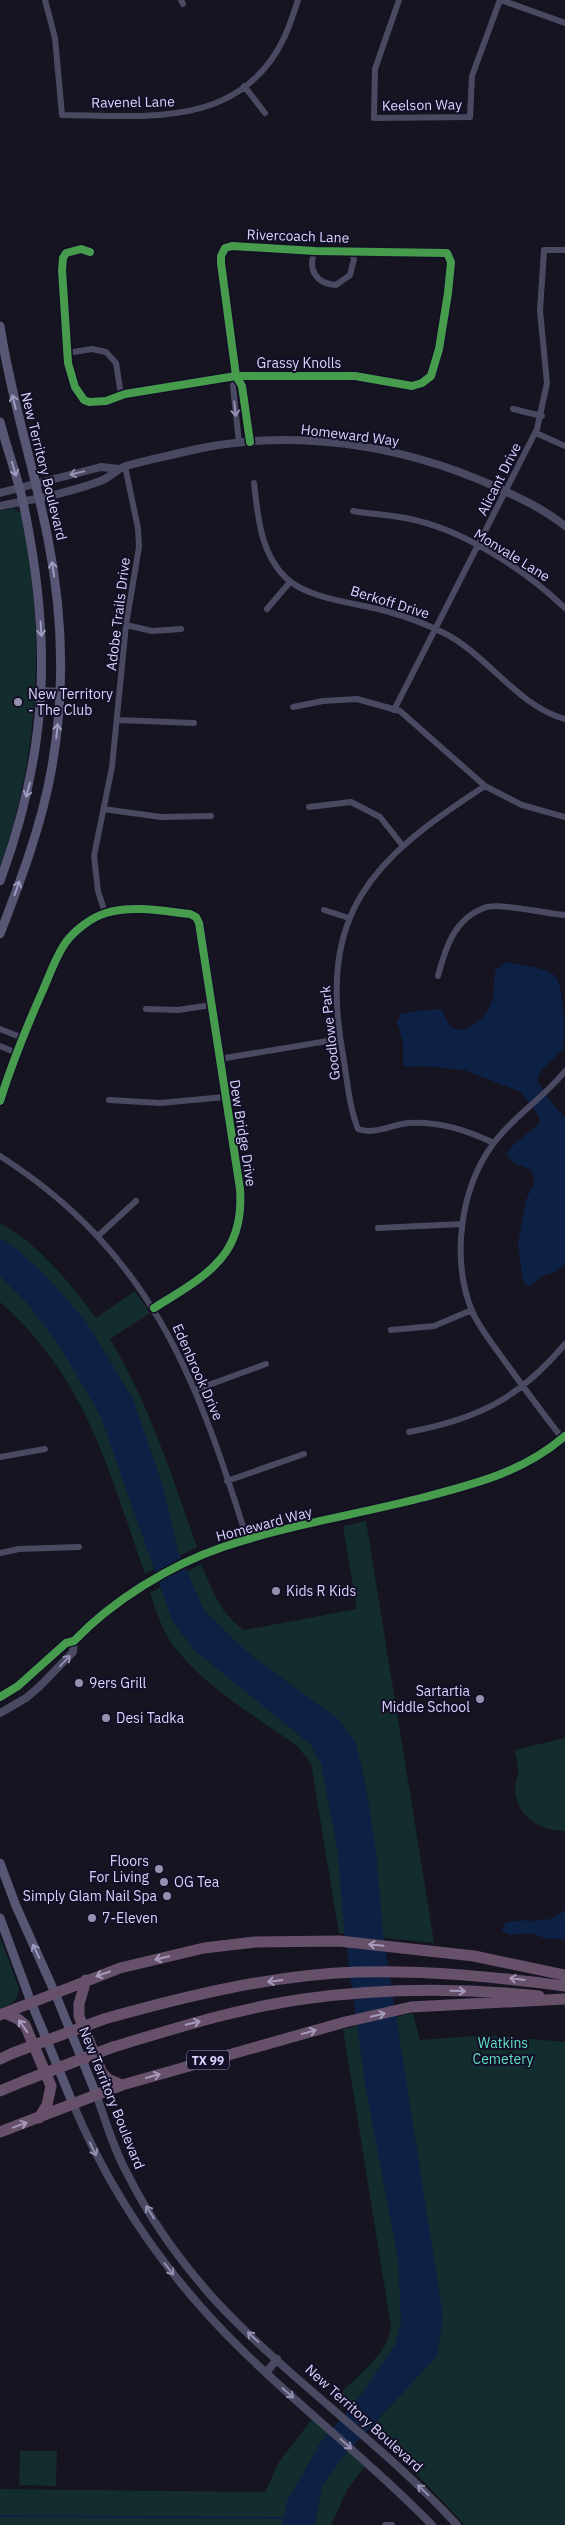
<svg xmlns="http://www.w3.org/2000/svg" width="565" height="2525" viewBox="0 0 565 2525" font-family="'IBM Plex Sans',sans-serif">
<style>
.green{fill:#132c2d}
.water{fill:#0d2144}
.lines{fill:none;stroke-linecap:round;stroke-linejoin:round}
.stream{stroke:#0d2144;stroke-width:2}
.minor{stroke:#4a4962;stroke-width:6}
.tertiary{stroke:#4a4962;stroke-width:8}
.secondary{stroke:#575674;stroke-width:9}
.motorway{stroke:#67516a;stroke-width:11}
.motorway-bridge{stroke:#67516a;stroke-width:11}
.cycleway-casing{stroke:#130f26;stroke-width:11}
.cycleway{stroke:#469c4c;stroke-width:8}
.oneway{stroke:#9e9bc0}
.oneway2{stroke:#928eb0}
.oneway3{stroke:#a699bc}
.poi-dot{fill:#9591b1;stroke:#130f26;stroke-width:2}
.labels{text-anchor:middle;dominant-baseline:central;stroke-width:4;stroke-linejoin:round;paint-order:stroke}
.shield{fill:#130f26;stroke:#9e99be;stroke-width:1}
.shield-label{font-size:12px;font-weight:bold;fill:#d9d4ff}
.street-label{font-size:14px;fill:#d9d4ff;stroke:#130f26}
.poi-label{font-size:14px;fill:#d9d4ff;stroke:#130f26;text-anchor:start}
.park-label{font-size:14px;fill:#5fe0c0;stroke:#130f26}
</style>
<rect width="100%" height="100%" fill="#161421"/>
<path class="green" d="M13 508 21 513C46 637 40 749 0 868V511Z
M0 1223C39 1244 70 1283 96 1318L135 1291 150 1313 110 1339C149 1404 172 1476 197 1547L145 1574C108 1469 87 1379 0 1302Z
M366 1521 430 1917 434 1943 339 1933 311 1763 297 1746C257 1717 203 1686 173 1645 162 1630 156 1611 150 1593L201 1564C212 1589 220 1614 244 1630L357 1609 343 1526Z
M565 1738V1831C539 1831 516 1816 515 1788 515 1782 518 1778 518 1772 519 1766 516 1756 514 1750Z
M0 1937 19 1988 16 2000 0 2010Z
M413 2013 420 2040 487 2035 565 2042V2525H465L391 2448 334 2400C353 2379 388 2356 391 2326L343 2029Z
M312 2419 365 2466 347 2490 331 2525H0V2489L265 2492 279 2462Z
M20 2451H57L56 2486 19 2485Z"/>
<path class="water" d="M507 962C518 964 545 968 553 974 565 983 565 1034 563 1048 556 1060 540 1067 537 1081L552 1103 565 1117V1264L555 1272 542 1276 530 1286 526 1285 523 1280 518 1243 526 1200 535 1181 531 1170 512 1162 507 1155C511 1142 531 1134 540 1122L539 1116 521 1092 464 1070 423 1066 408 1067 403 1065V1041L397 1022 401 1014C408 1012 437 1008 442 1010 447 1021 450 1034 466 1028 482 1022 493 1008 494 990 495 982 493 977 496 970Z
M0 1238 16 1248 47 1277 85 1320 133 1399 162 1483 178 1551 204 1610 247 1652 338 1719 355 1741 365 1781 376 1852 383 1933 443 2316 437 2356 343 2457 322 2486 315 2525H282L287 2501 322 2440 353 2406 395 2345 401 2322 398 2259 365 2084 344 1930 338 1853 321 1763 310 1744 194 1650 172 1620 100 1415 59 1345 26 1302 0 1276Z
M565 1909V1939H547L530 1933 510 1935 502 1931 504 1924C521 1915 549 1929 565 1909Z"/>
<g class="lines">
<path class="stream" d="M0 2516 285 2518"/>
<path class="minor" d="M45 0 55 38 62 115C147 116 242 129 285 36 290 25 294 12 298 0
M181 0 183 4
M399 0 375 69 374 118 470 117 472 76 500 0
M501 0 565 23
M244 86 265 113
M315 251C307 269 316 284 336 285L350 275 354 259 351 251
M90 252 81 249 66 253 63 258 62 270 68 363 75 387 84 400 89 402 106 401 125 394 236 376H355L412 386 422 383 431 376 439 349 448 293 451 262 447 253 315 251 232 246 225 248 221 256V263L236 376 242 386 250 442
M67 353 92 349 106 352 116 363 121 395
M236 376 233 386 239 443
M513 409 542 416
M536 433 565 446
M254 483C258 516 260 553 286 578 309 600 359 603 389 612 408 617 428 625 446 634 488 656 519 707 565 719
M353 511C371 514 391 515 410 519 464 530 525 570 565 608
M267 609 290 582
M126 625 152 631 181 629
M293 707 323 701 357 699 400 711 485 786 522 805 565 817
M394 710 537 429 547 383 540 311 544 250H565
M118 720 194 723
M485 786C372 859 317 912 343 1055 347 1079 349 1106 358 1129 374 1135 391 1125 408 1123 439 1121 466 1130 494 1143
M309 807 351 802 380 817 403 846
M103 809 161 817 211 816
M324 910 349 918
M105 913 98 891 94 856 112 767 126 625 139 547 138 528 125 466
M438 976C445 949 454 919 484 908 499 902 547 914 565 915
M146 1009 178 1010 211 1005
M0 1029 23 1038
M0 1046 17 1053
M219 1059 340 1039
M109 1100 160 1103 225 1097
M0 1101C12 1063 27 1026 43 990 50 974 56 956 66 942 75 930 92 917 106 913 132 905 163 911 190 914L196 917 199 923 240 1189C245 1257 205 1276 154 1308
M0 1156C151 1253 196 1376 247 1539
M378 1228 462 1224
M98 1236 136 1201
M391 1330 434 1326 472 1310
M195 1390 266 1364
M409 1432C478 1419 520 1398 565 1344
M562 1438C541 1411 521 1384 501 1356 491 1342 479 1327 472 1311 451 1259 460 1189 493 1144 513 1116 544 1098 565 1071
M0 1457 45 1449
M227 1481 304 1454
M0 1553 19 1549 79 1547
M385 2525H392"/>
<path class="tertiary" d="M0 493 101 467 119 469
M0 506C34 499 70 493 103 480 111 476 117 469 126 466 146 460 168 456 188 451 291 427 401 444 496 487 520 498 544 509 565 526
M42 691 59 692
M0 1697 18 1686 66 1643 74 1641C112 1601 170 1565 223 1547 287 1525 355 1515 421 1498 474 1484 522 1473 565 1436
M0 1713 26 1698 39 1687 73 1652 74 1641
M96 2094C106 2122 114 2150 128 2175 150 2219 181 2262 214 2299 289 2380 382 2443 457 2525
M73 2104C112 2197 170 2280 243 2351 304 2411 372 2463 432 2525
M266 2373 277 2359"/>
<path class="secondary" d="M0 326C11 399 34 467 48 539 63 615 65 696 51 772 41 827 20 882 0 934
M0 422C7 449 17 475 23 502 52 639 49 749 0 881
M0 1863 16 1906 55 1993 96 2094
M0 1918 31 2002 73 2104"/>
<path class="motorway" d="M86 1980 79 2004V2016L102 2073 108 2079 122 2085
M5 2013 18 2019 25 2025 51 2086 47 2105 39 2118
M0 2015 120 1968 204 1948 255 1942 339 1941 474 1956 565 1975
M104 2019C186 1996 271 1975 357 1972 427 1970 496 1977 565 1986
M113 2047C176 2028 239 2008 304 1999 382 1988 462 1988 539 1996
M0 2059 13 2053
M0 2091 24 2081
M0 2132 122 2085 345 2022 411 2007 565 1999"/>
<path class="motorway-bridge" d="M13 2053 104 2019
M24 2081 113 2047"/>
<defs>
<path id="cycleway" d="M90 252 81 249 66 253 63 258 62 270 68 363 75 387 84 400 89 402 106 401 125 394 236 376H355L412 386 422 383 431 376 439 349 448 293 451 262 447 253 315 251 232 246 225 248 221 256V263L236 376 242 386 250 442
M0 1101C12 1063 27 1026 43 990 50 974 56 956 66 942 75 930 92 917 106 913 132 905 163 911 190 914L196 917 199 923 240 1189C245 1257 205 1276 154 1308
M0 1697 18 1686 66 1643 74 1641C112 1601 170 1565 223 1547 287 1525 355 1515 421 1498 474 1484 522 1473 565 1436"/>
</defs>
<use href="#cycleway" class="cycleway-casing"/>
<use href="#cycleway" class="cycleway"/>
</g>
<defs><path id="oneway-shaft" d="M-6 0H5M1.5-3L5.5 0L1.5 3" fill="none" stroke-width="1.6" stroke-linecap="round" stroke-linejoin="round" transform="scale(1.25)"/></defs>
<g class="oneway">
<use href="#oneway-shaft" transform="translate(14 402) rotate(-104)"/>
<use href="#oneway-shaft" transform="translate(14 469) rotate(73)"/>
<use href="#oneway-shaft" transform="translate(53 569) rotate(-99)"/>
<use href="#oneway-shaft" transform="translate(41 629) rotate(87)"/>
<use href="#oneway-shaft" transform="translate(57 731) rotate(-84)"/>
<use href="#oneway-shaft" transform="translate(28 790) rotate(105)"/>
<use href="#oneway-shaft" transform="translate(17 888) rotate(-71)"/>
<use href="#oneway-shaft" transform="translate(36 1951) rotate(-115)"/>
</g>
<g class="oneway2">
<use href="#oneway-shaft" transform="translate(235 409) rotate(84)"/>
<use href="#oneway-shaft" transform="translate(77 473) rotate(166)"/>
<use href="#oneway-shaft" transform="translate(65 1661) rotate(-46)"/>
<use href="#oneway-shaft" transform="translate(93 2149) rotate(64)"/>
<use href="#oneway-shaft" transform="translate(150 2212) rotate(-122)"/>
<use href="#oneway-shaft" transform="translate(169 2269) rotate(52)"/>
<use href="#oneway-shaft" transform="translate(253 2337) rotate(-137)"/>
<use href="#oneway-shaft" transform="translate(288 2393) rotate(42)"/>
<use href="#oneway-shaft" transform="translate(346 2444) rotate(41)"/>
<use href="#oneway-shaft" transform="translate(423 2490) rotate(-136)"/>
</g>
<g class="oneway3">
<use href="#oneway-shaft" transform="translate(376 1945) rotate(-174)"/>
<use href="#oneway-shaft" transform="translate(162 1958) rotate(166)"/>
<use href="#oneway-shaft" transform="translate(103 1974) rotate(161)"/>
<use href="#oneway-shaft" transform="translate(517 1979) rotate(-172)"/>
<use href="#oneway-shaft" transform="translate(275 1981) rotate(172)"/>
<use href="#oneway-shaft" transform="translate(458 1991) rotate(1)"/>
<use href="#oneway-shaft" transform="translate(378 2015) rotate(-13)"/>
<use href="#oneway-shaft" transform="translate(193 2023) rotate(-14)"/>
<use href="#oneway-shaft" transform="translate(23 2026) rotate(-125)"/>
<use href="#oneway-shaft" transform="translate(309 2032) rotate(-15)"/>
<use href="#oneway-shaft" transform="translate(153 2076) rotate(-16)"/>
<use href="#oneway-shaft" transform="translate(20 2125) rotate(-20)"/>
</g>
<g class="poi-dot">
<circle cx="18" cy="702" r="5"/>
<circle cx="276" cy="1591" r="5"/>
<circle cx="79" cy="1683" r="5"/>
<circle cx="480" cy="1699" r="5"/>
<circle cx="106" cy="1718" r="5"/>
<circle cx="159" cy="1869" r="5"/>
<circle cx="164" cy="1882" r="5"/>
<circle cx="167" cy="1896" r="5"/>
<circle cx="92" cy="1918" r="5"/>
</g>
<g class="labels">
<rect class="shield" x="187" y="2050.5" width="42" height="19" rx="4"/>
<g class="shield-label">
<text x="208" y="2060">TX 99</text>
</g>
<g class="street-label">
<text transform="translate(133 102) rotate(-1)">Ravenel Lane</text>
<text transform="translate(422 105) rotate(-1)">Keelson Way</text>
<text transform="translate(298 236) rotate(2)">Rivercoach Lane</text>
<text x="299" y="363">Grassy Knolls</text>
<text transform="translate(350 435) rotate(7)">Homeward Way</text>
<text transform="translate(44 466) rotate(76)">New Territory Boulevard</text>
<text transform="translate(499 479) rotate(-63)">Alicant Drive</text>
<text transform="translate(512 555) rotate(32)">Monvale Lane</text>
<text transform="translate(390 602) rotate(17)">Berkoff Drive</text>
<text transform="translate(118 614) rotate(-83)">Adobe Trails Drive</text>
<text transform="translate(330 1033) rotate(-96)">Goodlowe Park</text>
<text transform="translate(243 1133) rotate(81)">Dew Bridge Drive</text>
<text transform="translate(198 1372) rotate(66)">Edenbrook Drive</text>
<text transform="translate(264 1524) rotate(-15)">Homeward Way</text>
<text transform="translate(112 2098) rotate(68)">New Territory Boulevard</text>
<text transform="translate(364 2418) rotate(42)">New Territory Boulevard</text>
</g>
<g class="poi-label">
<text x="28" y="694">New Territory<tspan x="28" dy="16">- The Club</tspan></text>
<text x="286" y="1591">Kids R Kids</text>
<text x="89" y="1683">9ers Grill</text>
<text x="470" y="1691" text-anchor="end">Sartartia<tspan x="470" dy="16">Middle School</tspan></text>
<text x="116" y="1718">Desi Tadka</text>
<text x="149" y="1861" text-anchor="end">Floors<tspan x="149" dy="16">For Living</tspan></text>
<text x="174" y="1882">OG Tea</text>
<text x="157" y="1896" text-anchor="end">Simply Glam Nail Spa</text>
<text x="102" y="1918">7-Eleven</text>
</g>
<g class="park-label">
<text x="503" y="2043">Watkins<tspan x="503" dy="16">Cemetery</tspan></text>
</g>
</g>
</svg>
